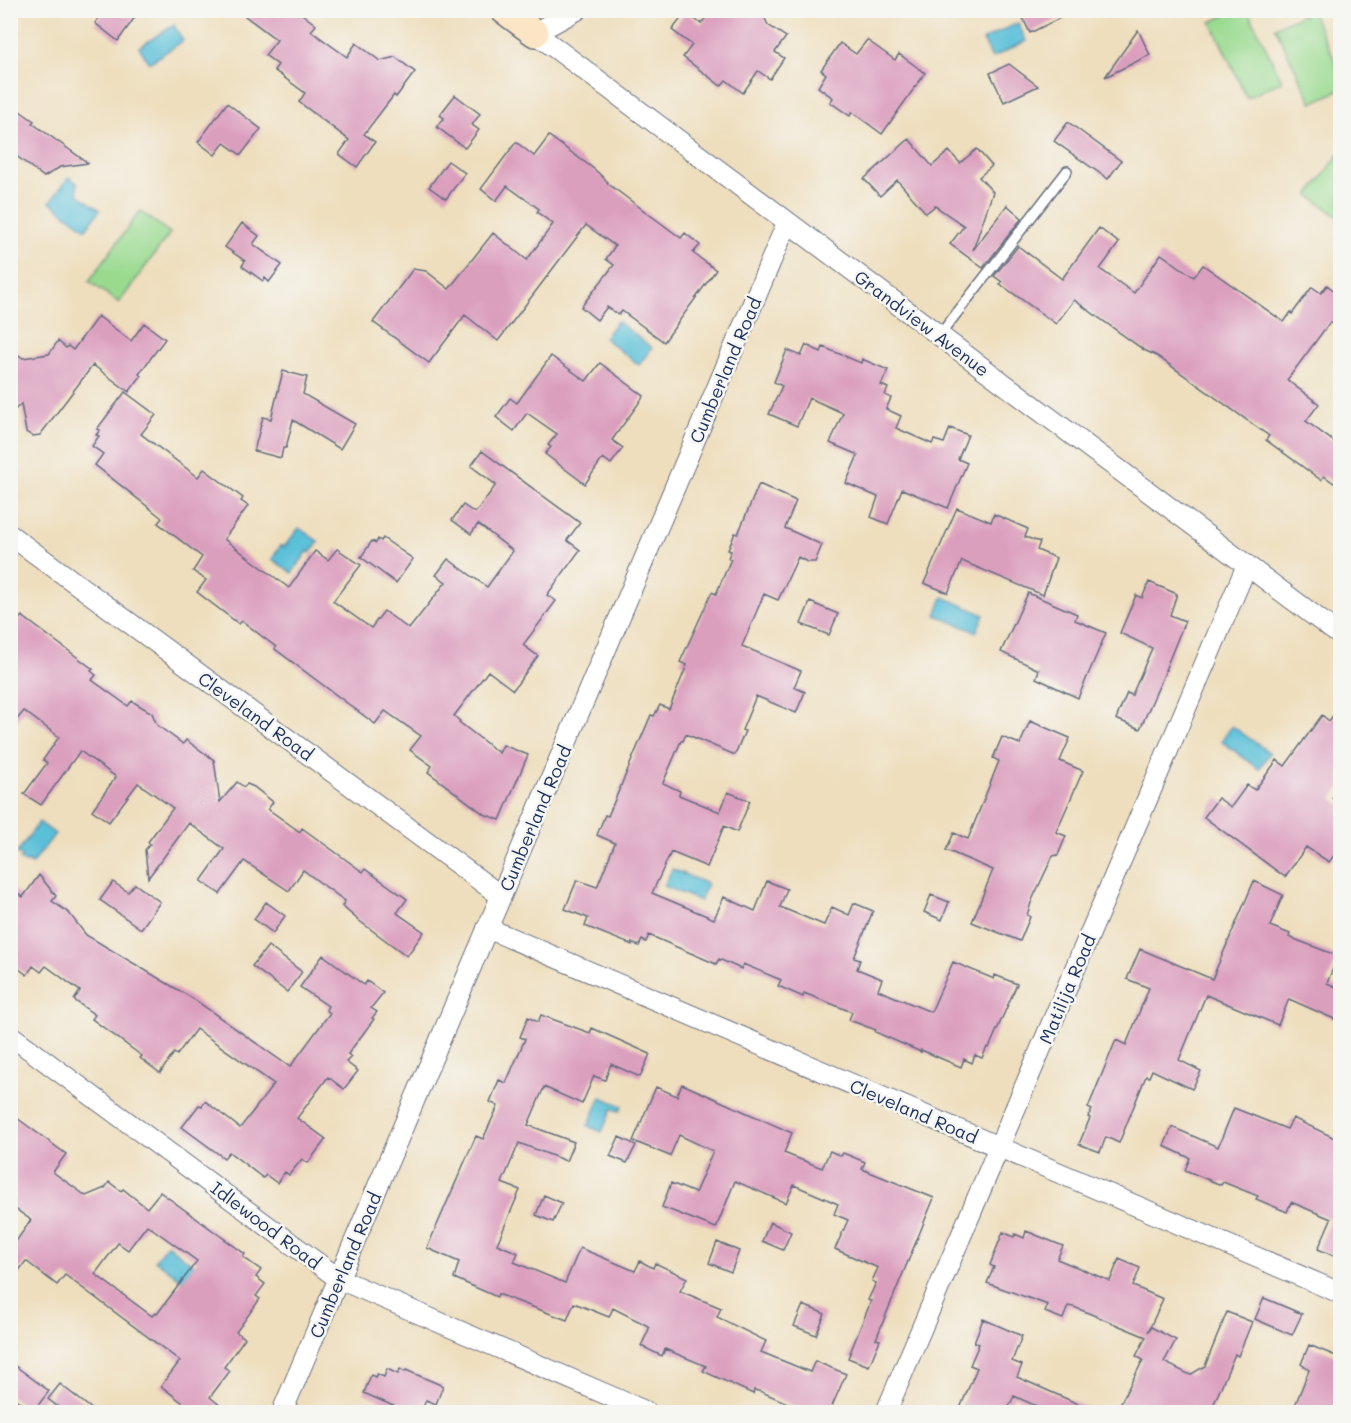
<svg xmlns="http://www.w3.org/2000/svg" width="1351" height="1423" viewBox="0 0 1351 1423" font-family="Mali,sans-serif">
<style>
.green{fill:#9ada8f;stroke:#5a8476;stroke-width:1.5}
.water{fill:#5ac0d8;stroke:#3a789b;stroke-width:1.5}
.building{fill:#db9fbe;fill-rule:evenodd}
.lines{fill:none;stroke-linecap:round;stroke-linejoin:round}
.lane-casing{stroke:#656c7f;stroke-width:12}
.street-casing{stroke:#656c7f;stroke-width:22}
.secondary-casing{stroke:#656c7f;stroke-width:30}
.lane{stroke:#fff;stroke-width:9}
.street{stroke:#fff;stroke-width:20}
.secondary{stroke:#fce5c4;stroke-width:27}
.labels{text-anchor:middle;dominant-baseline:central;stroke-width:5;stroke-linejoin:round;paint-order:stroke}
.street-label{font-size:18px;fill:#1b2f5e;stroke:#f6f6f2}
</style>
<rect width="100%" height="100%" fill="#f6f6f2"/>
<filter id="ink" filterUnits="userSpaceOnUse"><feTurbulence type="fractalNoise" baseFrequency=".0167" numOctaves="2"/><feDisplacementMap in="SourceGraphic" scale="12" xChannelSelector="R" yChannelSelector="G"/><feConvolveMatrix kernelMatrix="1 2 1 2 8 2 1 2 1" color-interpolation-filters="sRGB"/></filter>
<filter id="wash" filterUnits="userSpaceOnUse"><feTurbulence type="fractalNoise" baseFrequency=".008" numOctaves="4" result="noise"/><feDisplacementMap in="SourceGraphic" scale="24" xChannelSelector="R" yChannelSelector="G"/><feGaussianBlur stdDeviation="1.35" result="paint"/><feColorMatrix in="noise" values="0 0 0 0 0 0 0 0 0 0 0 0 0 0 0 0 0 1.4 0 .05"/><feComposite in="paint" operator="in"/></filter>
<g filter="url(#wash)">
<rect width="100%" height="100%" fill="#eedebd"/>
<path class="green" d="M1234 11H1248L1282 81 1247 98 1211 22Z
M1311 11 1340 71V90L1312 103 1275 27Z
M1340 153V218L1309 195Z
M140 211 170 233 119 303 89 281Z"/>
<path class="water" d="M1018 23 1026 41 992 58 983 40Z
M174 25 183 41 149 63 139 47Z
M69 177 77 183 78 194 100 210 86 229 50 202Z
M617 321 652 348 639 365 604 338Z
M299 528 319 542 310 553 308 551 292 573 272 559 281 545 284 547Z
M943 597 984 615 976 632 936 615Z
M1232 726 1270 753 1259 769 1221 741Z
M39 822 55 834 32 864 27 861 25 863 20 860 22 857 17 853Z
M672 869 707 884 700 901 664 886Z
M601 1097 622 1106 620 1111 612 1109 602 1132 588 1126Z
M167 1244 199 1269 187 1284 155 1260Z"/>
<g id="blocks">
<path class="building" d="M104 10H140L118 41 95 23Z
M237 10H297L316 25 311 31 347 57 356 43 380 61 395 57 415 72 396 97 394 95 364 134 375 142 357 167 339 154 349 140 299 102 305 93 274 70 278 65 265 55 277 40Z
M711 10H761L768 25 786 37 775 52 784 58 770 79 758 71 743 93 726 80 721 86 683 57 692 45 672 30 686 12 701 24Z
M1019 10H1076L1030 33Z
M1138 30 1150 55 1105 77Z
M867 40 895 60 899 54 925 73 882 134 852 112 850 116 830 102 833 98 818 87 826 74 821 70 840 43 856 54Z
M1009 64 1038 86 1004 102 990 73Z
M455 95 480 114 472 125 479 130 465 148 437 127 444 118 440 115 442 112Z
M227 103 261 129 241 155 224 143 215 155 198 142Z
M10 104 34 121 32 123 88 163 60 167 44 177 10 151Z
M1068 122 1121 161 1108 179 1054 141Z
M549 136 594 169 608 182 607 183 681 238 685 233 700 245 693 253 716 270 664 342 622 311 619 315 607 307 597 320 581 307 614 265 606 259 615 246 586 225 498 341 465 315 429 363 373 322 413 269 426 271 449 289 493 233 527 260 553 224 537 212 539 209 507 186 496 201 481 189 516 142 534 156Z
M909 139 932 166 949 151 960 163 977 149 992 166 979 177 993 192 973 250 1007 205 1022 218 983 268 950 244 964 226 935 206 926 213 897 180 880 196 864 179Z
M448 161 465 173 446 199 429 187Z
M242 223 259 236 253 244 282 265 269 282 265 278 263 281 242 266 245 261 225 247Z
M1099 228 1119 243 1100 269 1134 293 1161 254 1194 277 1203 265 1284 322 1291 312 1292 314 1312 287 1321 293 1327 285 1341 296V329L1330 322 1287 380 1319 404 1306 421 1341 447V488L1324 476 1321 480 1266 440 1269 436 1157 356 1144 350 1074 300 1056 324 1000 284 1002 282 994 276 1018 246 1062 279Z
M98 316 131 341 144 323 165 339 139 374 141 376 129 392 93 365 40 435 32 436 26 432 21 404 10 414V349L23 358 49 354 58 341 66 348 68 346 73 350Z
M806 345 821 352 823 347 861 363 862 359 888 370 881 385 888 388 885 395 891 398 886 409 901 416 896 428 932 444 934 440 944 443 950 428 968 435 958 459 967 463 948 508 902 489 888 524 871 517 878 497 846 483 858 455 830 443 843 413 809 398 797 426 769 414 782 386 774 382 787 350 801 356Z
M551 356 586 381 600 363 644 396 612 440 623 448 611 464 603 458 585 484 545 454 551 447 548 445 557 434 527 413 514 431 496 417 510 398 517 403Z
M283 371 307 377 303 394 355 424 340 449 293 420 286 448H283L281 458 254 451 263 417 271 419Z
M125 392 156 415 141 434 198 477 204 469 243 498 241 501 248 506 224 539 289 588 315 551 328 560 337 549 361 565 333 601 371 628 384 611 409 629 446 582 436 575 448 559 487 587 513 551 478 524 471 534 452 520 463 505 475 513 496 485 471 466 482 451 580 523 567 540 580 550 547 595 556 601 523 645 538 656 513 690 488 671 454 716 460 721 459 722 499 753 503 745 528 755 500 820 484 814 428 772 432 766 410 750 421 736 385 711 375 724 275 649 276 647 242 621 239 624 197 592 206 580 193 571 202 557 158 523 162 518 95 465 103 454 92 446 99 436 96 435 100 430 97 429Z
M759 484 796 501 785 528 822 545 815 562H807L798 557 778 600 764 594 742 646 801 671 794 687 805 692 796 713 756 696 742 730 745 731 735 755 686 734 683 741H681L663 783 680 791 679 795 720 812 728 792 750 801 737 832 724 826 707 867 671 852 652 893 714 919 724 897 755 911 767 881 787 889 780 907 824 925 832 907 849 915 854 903 873 911 854 958 860 960 857 969 882 979 878 990 931 1012 953 962 994 979 995 975 1017 984 989 1048 987 1047 982 1058 975 1055 972 1063 964 1059 961 1067 921 1050V1052L875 1032 876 1030 849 1020 852 1012 804 993 803 997 778 986 781 980 743 964 741 969 719 959 716 964 649 935 646 942 642 940 639 946 632 943V945L585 926 588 918 565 909 577 880 597 887 615 843 597 835 605 815 608 816 651 715 654 716 660 705 669 709 687 665 680 662 712 592 716 594 731 559 728 558 731 551 728 550 735 533 738 534Z
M957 508 991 522 994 514 1028 529 1025 537 1040 542 1037 550 1056 558 1043 595 962 561 948 593 924 583Z
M383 538 413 559 396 583 361 557 372 541 376 543 378 539 381 541Z
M1149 582 1177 594 1170 615 1185 621 1165 670H1166L1140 729 1116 719 1127 693 1132 695 1152 648 1120 633 1136 595 1142 598Z
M1028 593 1077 614 1075 620 1106 633 1078 698 1036 678 1039 670 1001 652Z
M810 602 838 614 829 635 801 624Z
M10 611 20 618 22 616 93 669 91 671 96 675 92 680 128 706 132 701 152 713 157 725 183 744 186 740 214 760 220 802 237 782 244 787 247 784 254 787 273 802 268 809 300 832 302 828 363 872 365 869 407 899 397 913 424 932 407 956 358 920 342 906 345 901 303 870 289 891 244 861 220 894 201 881 224 849 189 823 148 878 145 850 150 844 148 842 173 808 138 783 109 822 92 810 116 777 80 751 41 805 24 794 47 763 43 760 59 737 24 711 10 728Z
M1341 705V787L1332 798 1341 804V846L1329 862 1306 847 1285 877 1204 817 1218 798 1231 807 1247 785 1255 790 1277 760 1285 766 1322 715 1329 721Z
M1030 721 1070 738 1060 761 1083 771 1056 832 1066 836 1058 855 1053 856 1032 900 1027 915 1030 917 1020 941 972 922 993 870 946 850 954 833 968 839 999 761 993 758 1002 737 1020 744Z
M39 875 56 896 52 901 69 913 86 935 195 1000 290 1067 330 1013 326 1010 328 1006 300 987 323 955 364 985 367 981 383 993 371 1008 377 1012 372 1018 374 1019 348 1054 351 1057 346 1062 358 1071 344 1089 328 1077 297 1118 326 1139 308 1163 302 1159 289 1175 285 1172 277 1183 266 1175 263 1178 229 1152 224 1158 182 1127 199 1105 202 1106 205 1101 240 1128 274 1084 196 1029 177 1055 174 1053 160 1073 140 1058 142 1056 92 1019 95 1015 74 1000 80 991 46 966 41 972 33 966 27 975 10 962V888L23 897Z
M1254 881 1283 895 1270 926 1290 934 1289 937 1338 956 1327 983 1341 989V1022L1289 999 1278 1025 1206 995 1179 1060 1201 1071 1192 1089 1152 1070 1149 1077 1146 1076 1119 1143 1106 1137 1100 1152 1079 1144 1090 1118 1088 1117 1092 1110 1088 1108 1116 1040 1126 1045 1149 988 1127 979 1140 949 1212 979Z
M113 882 128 892 135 884 160 902 141 929 100 900Z
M931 895 949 902 942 920 924 912Z
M266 902 285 916 273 933 254 919Z
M268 946 302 972 287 992 252 966Z
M541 1015 590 1033 592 1028 650 1054 640 1077 611 1064 605 1080 594 1076 582 1104 544 1087 528 1125 574 1142 566 1161 519 1143 502 1183 520 1190 497 1244 518 1253 514 1262 565 1283 580 1248 635 1271 640 1261 653 1268 655 1263 687 1278 680 1291 721 1308 717 1317 766 1341 761 1352 810 1372 815 1361 846 1374 829 1413H810L762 1392 754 1390 753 1394 703 1371 706 1366 665 1349 662 1356 641 1346 649 1329 648 1326 613 1308 609 1317 574 1303 567 1320 498 1294 497 1297 454 1278 459 1262 427 1248 476 1136 483 1139 498 1106 490 1102 499 1080 506 1083 525 1039 520 1037 528 1017 538 1022Z
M682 1084 792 1133 784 1153 822 1168 830 1151 841 1156 843 1153 865 1162 862 1169 934 1198 876 1339 880 1340 869 1366 848 1358 871 1301 868 1300 876 1283 872 1281 878 1268 835 1249 848 1220 834 1214 838 1204 794 1185 786 1203 735 1181 716 1228 662 1207 671 1183 695 1193 713 1151 679 1135 670 1156 633 1141 656 1087 677 1096Z
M1234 1108 1287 1129 1293 1118 1341 1141V1259L1318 1249 1331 1219 1291 1202 1287 1212 1256 1199 1258 1196 1223 1182 1221 1185 1185 1170 1190 1158 1164 1146 1172 1127 1218 1147Z
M10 1113 66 1154 53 1172 86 1196 105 1188 109 1182 121 1191 123 1189 147 1208 160 1192 245 1254 243 1257 261 1270 256 1277 265 1284 256 1296 260 1299 236 1332 245 1338 224 1367 230 1371 210 1397 229 1413H196L161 1386 180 1361 65 1275 57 1285 26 1261 10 1283V1250L31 1220 10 1205ZM147 1225 197 1261 157 1314 155 1313 152 1316 95 1274 118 1243 128 1250Z
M619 1137 636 1145 627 1163 610 1156Z
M544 1195 562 1203 553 1222 536 1215Z
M770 1222 791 1232 783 1250 762 1241Z
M1026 1231 1063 1246 1057 1259 1110 1281 1119 1259 1140 1268 1133 1286 1163 1299 1148 1332 1151 1327 1176 1340 1164 1362 1190 1375 1205 1366 1227 1312 1252 1322 1238 1356 1235 1354 1210 1413H1131L1119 1406 1143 1360 1136 1356 1146 1337 1074 1307 1068 1306 1063 1319 1045 1312 1048 1305 987 1283 994 1267 990 1265 1003 1232 1014 1237 1015 1234 1024 1238Z
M717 1242 739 1251 731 1272 709 1263Z
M1264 1298 1302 1314 1292 1335 1255 1319Z
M803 1305 825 1314 816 1335 794 1326Z
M983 1319 1022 1336 1012 1361 1022 1365 1017 1377 1099 1413H1052L1014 1396 1006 1413H958L977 1368 970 1365 979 1344 974 1342Z
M1309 1345 1341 1358V1413H1292L1309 1370 1301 1364Z
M10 1362 49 1391 33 1412 10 1395Z
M387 1369 398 1374 400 1369 405 1372 406 1370 443 1386 436 1404 426 1400 421 1413H409L364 1393 371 1375 375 1377 377 1374 384 1377Z
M60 1384 97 1413H66L48 1399Z"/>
</g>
</g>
<g filter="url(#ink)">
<use href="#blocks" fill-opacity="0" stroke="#656c7f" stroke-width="1.5"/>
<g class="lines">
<defs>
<path id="lane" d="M939 336 1067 171"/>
<path id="street" d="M577 10 535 33 1340 635
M10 535 501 896
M487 928 1340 1293
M10 1035 339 1279 647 1412
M282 1412 787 223
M886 1412 1247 565"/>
<path id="secondary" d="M504 10 535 33"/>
</defs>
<use href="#lane" class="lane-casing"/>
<use href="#street" class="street-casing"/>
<use href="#secondary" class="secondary-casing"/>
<use href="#lane" class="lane"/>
<use href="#street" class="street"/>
<use href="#secondary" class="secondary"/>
</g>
</g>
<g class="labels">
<g class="street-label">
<text transform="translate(922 323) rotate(37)">Grandview Avenue</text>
<text transform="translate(725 370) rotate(-67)">Cumberland Road</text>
<text transform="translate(256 716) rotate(36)">Cleveland Road</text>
<text transform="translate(535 818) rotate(-67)">Cumberland Road</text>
<text transform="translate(1067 989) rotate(-67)">Matilija Road</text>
<text transform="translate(914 1111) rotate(23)">Cleveland Road</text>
<text transform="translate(266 1225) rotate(37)">Idlewood Road</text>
<text transform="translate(345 1265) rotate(-67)">Cumberland Road</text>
</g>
</g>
<rect width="1351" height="1423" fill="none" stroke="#f6f6f2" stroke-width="36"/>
</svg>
